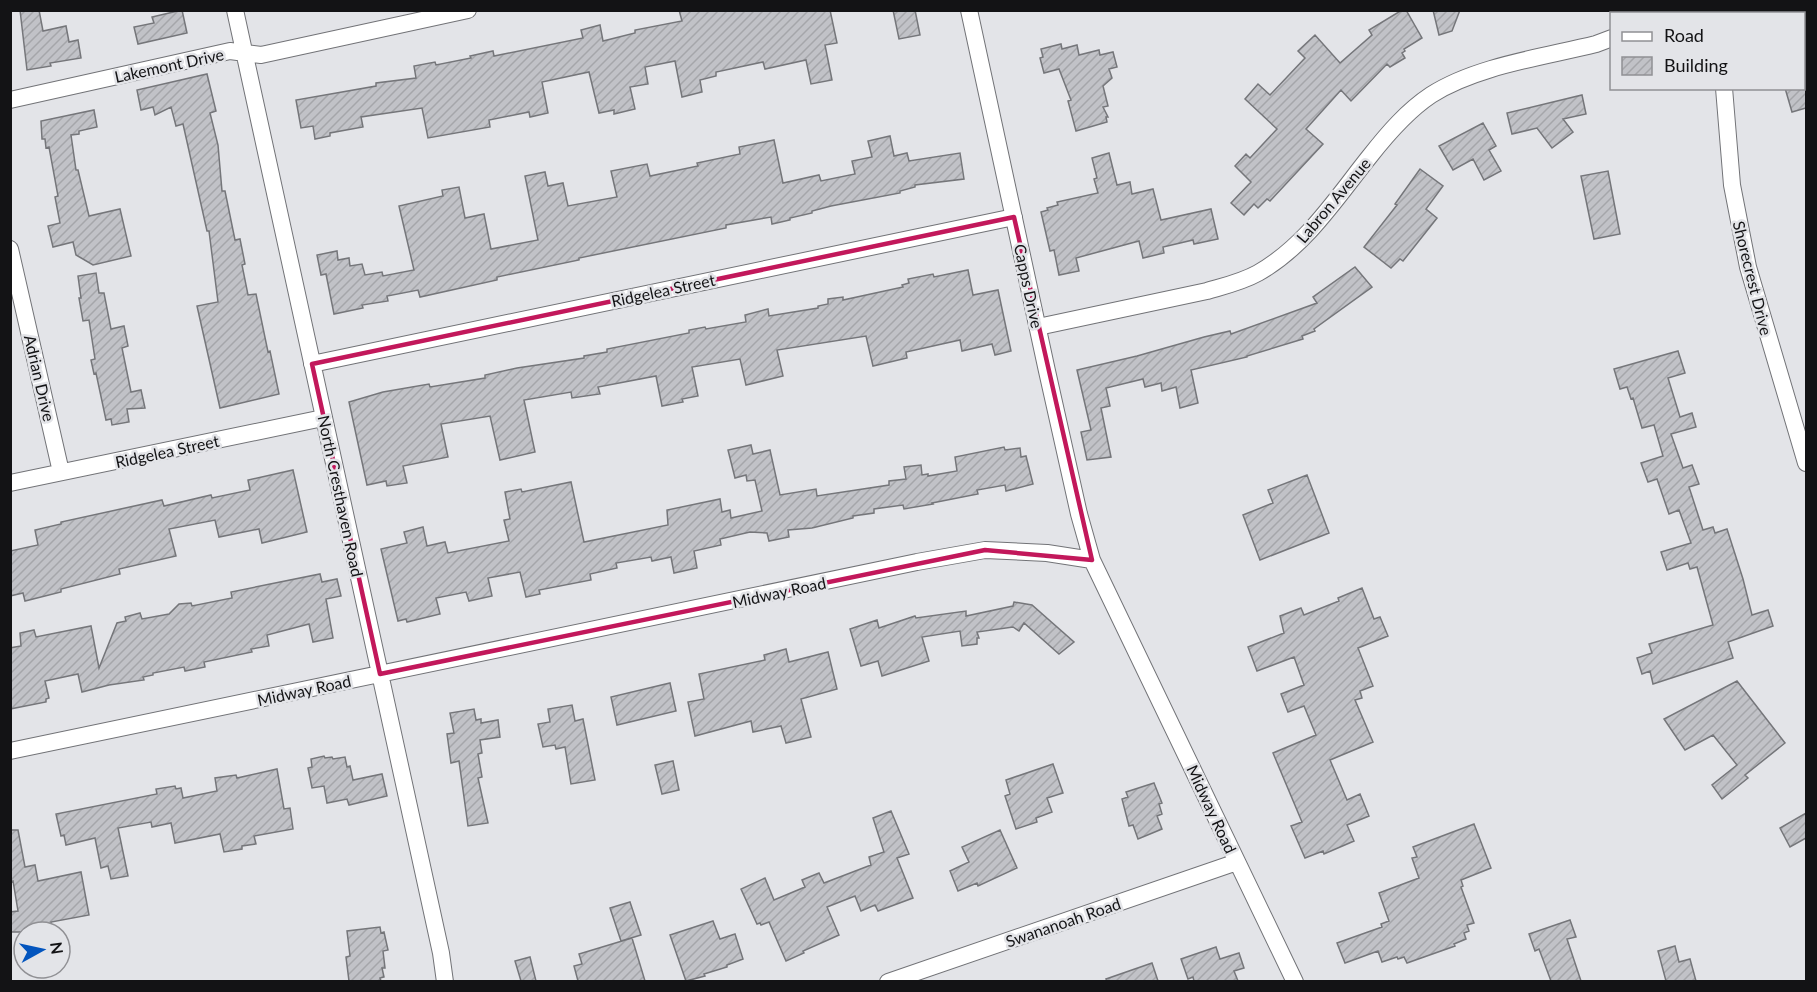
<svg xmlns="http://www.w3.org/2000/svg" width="1817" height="992" viewBox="0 0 1817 992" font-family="Lato,sans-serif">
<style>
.building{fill:url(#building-hatch);stroke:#75767a;stroke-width:1.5}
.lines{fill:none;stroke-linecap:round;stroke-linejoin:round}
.street-casing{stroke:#727377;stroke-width:18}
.street{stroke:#fff;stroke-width:16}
.marked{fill:none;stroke:#c2185b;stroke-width:4.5;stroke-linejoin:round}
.labels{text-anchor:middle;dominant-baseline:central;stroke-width:5;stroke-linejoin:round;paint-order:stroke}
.street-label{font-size:16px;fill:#131315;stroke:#e3e4e8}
</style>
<defs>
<pattern id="building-hatch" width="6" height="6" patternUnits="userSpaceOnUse" patternTransform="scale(1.5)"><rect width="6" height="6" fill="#c1c2c7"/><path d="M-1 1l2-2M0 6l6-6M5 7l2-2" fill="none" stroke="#a5a6aa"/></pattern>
</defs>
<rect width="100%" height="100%" fill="#e3e4e8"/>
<path class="building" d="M20 10H39L43 31 66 26 69 42 78 40 81 58 50 63 51 66 27 70Z
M182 10 187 33 138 44 134 27 154 23 152 17Z
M679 10H830L837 43 825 45 832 80 811 84 806 60 765 69 763 62 716 72V76L700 80 702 92 682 97 675 61 645 67 648 84 630 87 635 109 614 114V110L599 113 589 72 542 82 548 113 530 117 529 112 489 120 490 127 428 138 422 108 361 117 363 127 330 133V136L315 139 313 126 301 128 296 100 376 86V83L416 78 414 66 435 62 436 65 471 58 470 56 493 51 494 56 583 38 581 30 600 25 603 41 635 33V30L682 21Z
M893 10H915L920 35 899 39Z
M1402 10H1406L1422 38 1404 49 1405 51 1402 53 1405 58 1390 67 1387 64 1351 101 1341 90 1306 129 1323 144 1270 201 1267 199 1258 208 1254 204 1244 215 1231 203 1251 182 1235 166 1246 154 1250 158 1277 129 1245 99 1258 84 1270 95 1305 58 1298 51 1315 35 1340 63 1372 35 1369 30Z
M1433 10H1460L1452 31 1439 35Z
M1061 44 1062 49 1077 45 1079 55 1099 50 1100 55 1113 52 1117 67 1109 69 1112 78 1103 86 1108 106 1103 107 1108 117H1106L1107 122 1076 131 1068 101 1071 100 1059 69 1044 73 1040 58 1043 57 1041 49Z
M207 74 216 111 210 113 218 145 222 191H225L235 240 240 239 245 264 242 265 248 295 256 294 268 352 270 351 279 394 220 408 197 306 218 302 209 231H207L183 124 176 126 171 107 155 115 153 107 141 110 137 90Z
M1785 88H1806V108L1792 112Z
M1582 95 1586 114 1563 119 1573 132 1552 148 1537 128 1512 134 1507 113Z
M94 110 97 127 79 131V134L71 135 76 170H78L89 216 120 209 131 256 93 265 76 255 73 242 53 247 48 226 60 223 55 197 58 196 49 147 46 148 45 139H42L41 121Z
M1483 123 1496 146 1489 150 1501 171 1484 180 1473 159 1453 170 1439 146Z
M890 136 894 156 907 153 909 161 960 153 964 179 915 185V187L900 191V193L831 206 812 211V213L790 218V220L772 224 771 217 726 225V228L579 258V260L497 277V280L420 297 418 290 387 296 388 301 362 305 363 308 334 314 326 274 321 275 317 255 337 251 338 260 349 258 350 266 362 264 365 275 382 272 383 276 414 270 399 206 443 196 442 190 459 187 465 218 484 214 491 249 538 240 525 176 545 172 548 186 563 183 568 206 617 197 611 171 647 164 650 176 698 166 697 163 740 154 739 147 774 140 783 183 819 175 821 181 855 174 852 161 872 157 868 141Z
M1109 153 1117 185 1130 182 1132 194 1153 189 1161 220 1211 209 1218 239 1194 244 1193 240 1163 247 1164 253 1143 258 1139 241 1076 258 1079 271 1059 275 1054 250 1050 251 1041 212 1048 210 1047 208 1058 205 1057 202 1098 193 1094 179 1097 178 1092 158Z
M1420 169 1443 186 1426 209 1437 218 1403 261 1400 259 1391 268 1364 247 1397 205 1395 204Z
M1608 171 1620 234 1594 239 1581 176Z
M1355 267 1372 287 1314 329 1315 331 1302 336 1303 339 1247 356V357L1191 370 1198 403 1180 408 1176 387 1162 391 1161 383 1145 387 1143 379 1106 388 1110 406 1101 408 1111 457 1087 460 1081 432 1091 430 1077 370 1137 356 1204 337 1230 331 1231 334 1317 303 1313 297Z
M968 270 973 295 998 290 1011 351 995 355 992 344 962 351 960 340 906 352 907 358 873 366 866 336 777 350 783 376 746 385 740 359 692 367 698 396 682 399 683 402 662 406 656 376 598 387 600 394 572 398 571 392 524 400 535 452 500 460 490 416 441 424 448 457 403 466 407 483 387 486 386 481 367 485 349 402 383 392 429 384 430 387 485 378V375L517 368 584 358V356L607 352V349L689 333V330L705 327 706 329 746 322 745 315 768 309 769 316 818 308V306L828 304V299L843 297V300L903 287 902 285 909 283 908 279 933 274 934 277Z
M96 273 99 293H104L111 329 124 326 128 346 122 348 131 392 141 390 145 408 127 409 129 422 112 425 111 419 106 420 96 373 94 374 91 360 95 359 89 320 83 321 79 298H81L78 276Z
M1678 351 1685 373 1668 378 1680 417 1692 413 1696 427 1671 434 1683 468 1692 465 1699 484 1689 487 1703 530 1713 527 1715 533 1727 529 1743 579 1752 615 1768 610 1773 626 1728 642 1733 658 1653 684 1650 671 1642 674 1637 658 1652 653 1649 644 1713 625 1697 567 1690 569 1688 563 1667 570 1661 552 1691 543 1679 510 1669 514 1657 479 1648 482 1641 463 1663 456 1654 425 1642 428 1633 398 1631 399 1627 387 1620 389 1614 369Z
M751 445 753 454 770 450 780 495 816 489 817 496 889 485V481L906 479 904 467 921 465 922 475 928 474V476L957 471 955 457 1004 447 1005 450 1020 448 1021 457 1026 456 1033 484 1006 491 1005 485 977 490 978 494 932 503 933 504 904 509 903 505 874 509V513L853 516V518L812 528 788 530 789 537 769 541 767 533 750 532 720 539 721 545 694 551 697 568 674 573 671 557 652 561 651 557 616 563 617 568 590 574 591 580 539 590 540 594 526 597 520 572 488 578 492 596 469 601 466 592 436 598 440 614 407 622 406 619 398 621 381 549 407 543 404 532 423 527 427 546 445 542 448 553 509 541 504 520 510 519 505 492 521 489 522 492 571 482 584 542 668 525 667 510 720 499 722 512 730 510 731 518 762 511 755 480 747 481 746 475 735 478 728 450Z
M293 470 307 532 262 543 259 529 219 537 215 520 169 529 176 556 119 569 120 574 61 589V592L25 601 23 593 10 596V551L38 545 35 530 61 524V522L162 500 164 506 211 495 212 498 250 490 248 480Z
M1307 475 1329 533 1260 560 1243 515 1273 503 1268 490Z
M320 574 322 582 337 579 341 596 326 599 333 638 313 642 309 624 267 635 269 646 251 649 252 652 204 662 205 667 185 671 184 667 153 673V675L143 677 144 680 109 685 82 692 78 674 45 681 49 698 46 699V702L10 709V648L21 646 20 633 34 630 36 637 91 626 99 668 117 623 126 621 125 617 140 613 142 619 169 614 179 604 191 603 192 606 232 598 231 592Z
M1362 588 1374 619 1380 617 1388 636 1358 648 1373 686 1360 691 1362 698 1355 700 1373 742 1330 760 1347 800 1360 794 1369 816 1347 825 1354 841 1324 854 1323 851 1305 858 1291 826 1302 822 1273 753 1316 735 1304 706 1288 712 1281 694 1304 685 1294 657 1257 671 1248 647 1284 633 1280 616 1301 608 1304 615 1339 601 1338 598Z
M1014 602 1032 605 1074 642 1059 654 1024 623 1019 631 1013 627 977 632 979 638H977V644L962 646 960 631 922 637 929 661 882 676 878 661 861 666 850 629 877 620 879 628 915 616 916 618 966 611V616L1013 606Z
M786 649 789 662 828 652 837 689 801 699 811 737 786 743 781 726 753 732 751 721 695 736 688 702 704 699 699 674 765 660 764 655Z
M1737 681 1785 743 1745 775 1748 778 1722 799 1712 785 1737 765 1713 735 1685 750 1664 719Z
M670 683 676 711 617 725 611 697Z
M572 705 575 721 583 719 595 780 571 784 565 747 556 749 555 745 543 747 538 724 550 722 548 709Z
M474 709 476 720 481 719V723L498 720 500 737 480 740 482 753 478 754 482 777 478 778 488 823 468 826 459 761 451 763 447 734 454 733 450 713Z
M324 756 325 758 332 757 333 759 345 757 347 767 350 766 353 780 382 774 387 796 349 805 347 799 327 803 324 786 312 788 308 768 312 767 311 759Z
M673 761 679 790 662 794 655 765Z
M1053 764 1063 793 1047 798 1052 812 1036 818 1037 822 1016 829 1005 796 1010 794 1006 780Z
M277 769 284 809 290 808 293 829 254 836 256 844 242 846V849L224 852 220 834 175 843 171 823 152 827 151 822 118 828 128 876 111 879 108 866 101 868 95 838 66 845 64 835 61 836 56 814 157 794 156 789 175 786 176 789 181 788 183 798 217 791 215 778 236 775 237 778Z
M1154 783 1162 803 1159 804 1162 814 1157 816 1162 829 1138 839 1133 825 1129 826 1122 799 1128 797 1126 792Z
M891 811 909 854 897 858 913 898 878 911 875 905 861 911 855 896 827 907 839 935 803 951 804 953 786 961 769 922 761 925 760 923 757 924 741 889 765 878 774 900 805 887 802 880 819 873 824 883 871 865 869 857 884 852 873 818Z
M1806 813V838L1790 847 1780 828Z
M1474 824 1491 868 1461 880 1463 886 1461 887 1474 923 1467 925 1469 931 1464 933 1466 939 1454 944 1455 946 1407 963 1404 957 1398 959 1397 957 1382 962 1378 951 1345 963 1337 943 1382 927 1381 924 1389 921 1379 893 1419 878 1412 858 1417 857 1413 847Z
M10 830H18L25 867 35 865 38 881 81 872 89 915 51 922V926L36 928 37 932H10V912L18 911 13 881 10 882Z
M1000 830 1017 868 978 886 977 883 958 891 950 871 969 862 962 847Z
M630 902 641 935 621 941 610 908Z
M1570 920 1576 937 1567 939 1581 981H1551L1539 949 1535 951 1529 934Z
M713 921 720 939 735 934 743 959 727 965V967L704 974 705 976 686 981 670 935Z
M380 927 381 933 384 932 388 950 383 951 385 968H382L384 977 380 978 381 981H349L346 957 350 956 347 931Z
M632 938 645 981H578L574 966 582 964 579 954Z
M1675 946 1679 962 1690 959 1696 981H1666L1658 951Z
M1216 947 1220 959 1239 953 1244 968 1234 971 1238 981H1194L1193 977 1188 979 1181 959Z
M530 957 536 981H521L515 961Z
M1152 963 1158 981H1107L1106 979Z"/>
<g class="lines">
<defs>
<path id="street" d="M235 10 441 953 445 982
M969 10 1047 371 1079 514 1092 560 1295 982
M1720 10 1721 14
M1634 14 1637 10
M1724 88 1732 185 1748 267 1806 463
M10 100 230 51 261 55 468 10
M10 249 61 472
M1038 327 1207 291C1224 286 1242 282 1258 273 1306 246 1337 197 1370 156 1388 133 1407 111 1431 95 1476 66 1544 57 1596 44L1612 38
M312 364 1014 217
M10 483 323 418
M10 751 917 562 985 550 1047 553 1092 560
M888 982 1237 862"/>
</defs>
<use href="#street" class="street-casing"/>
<use href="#street" class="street"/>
</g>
<path class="marked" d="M1014 217 1092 560 985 550 380 674 312 364Z"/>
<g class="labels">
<g class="street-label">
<text transform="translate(169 65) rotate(-12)">Lakemont Drive</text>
<text transform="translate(1333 200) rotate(-50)">Labron Avenue</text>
<text transform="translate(1753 278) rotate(76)">Shorecrest Drive</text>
<text transform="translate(1029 286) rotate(78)">Capps Drive</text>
<text transform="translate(663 290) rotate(-12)">Ridgelea Street</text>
<text transform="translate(40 378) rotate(77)">Adrian Drive</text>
<text transform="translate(167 451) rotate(-12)">Ridgelea Street</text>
<text transform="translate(341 496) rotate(78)">North Cresthaven Road</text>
<text transform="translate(779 592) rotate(-12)">Midway Road</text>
<text transform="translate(304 690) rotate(-12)">Midway Road</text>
<text transform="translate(1212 809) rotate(65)">Midway Road</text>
<text transform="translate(1063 922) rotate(-19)">Swananoah Road</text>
</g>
</g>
<rect width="1817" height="992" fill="none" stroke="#131315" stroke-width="24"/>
<rect x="1610" y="12" width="195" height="78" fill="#e3e4e8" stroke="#909094" stroke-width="1.5"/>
<rect x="1622" y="32" width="30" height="9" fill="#ffffff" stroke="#909094" stroke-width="1.5"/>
<text x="1664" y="42" font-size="18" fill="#131315">Road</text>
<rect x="1622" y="57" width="30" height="18" fill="url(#building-hatch)" stroke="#909094" stroke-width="1.5"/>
<text x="1664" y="72" font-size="18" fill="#131315">Building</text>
<g transform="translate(42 950) rotate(82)"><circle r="28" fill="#e3e4e8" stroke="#909094" stroke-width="1.5"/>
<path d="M0-4.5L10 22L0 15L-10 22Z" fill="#0355be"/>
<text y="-9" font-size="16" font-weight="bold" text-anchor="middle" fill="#131315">N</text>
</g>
</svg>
